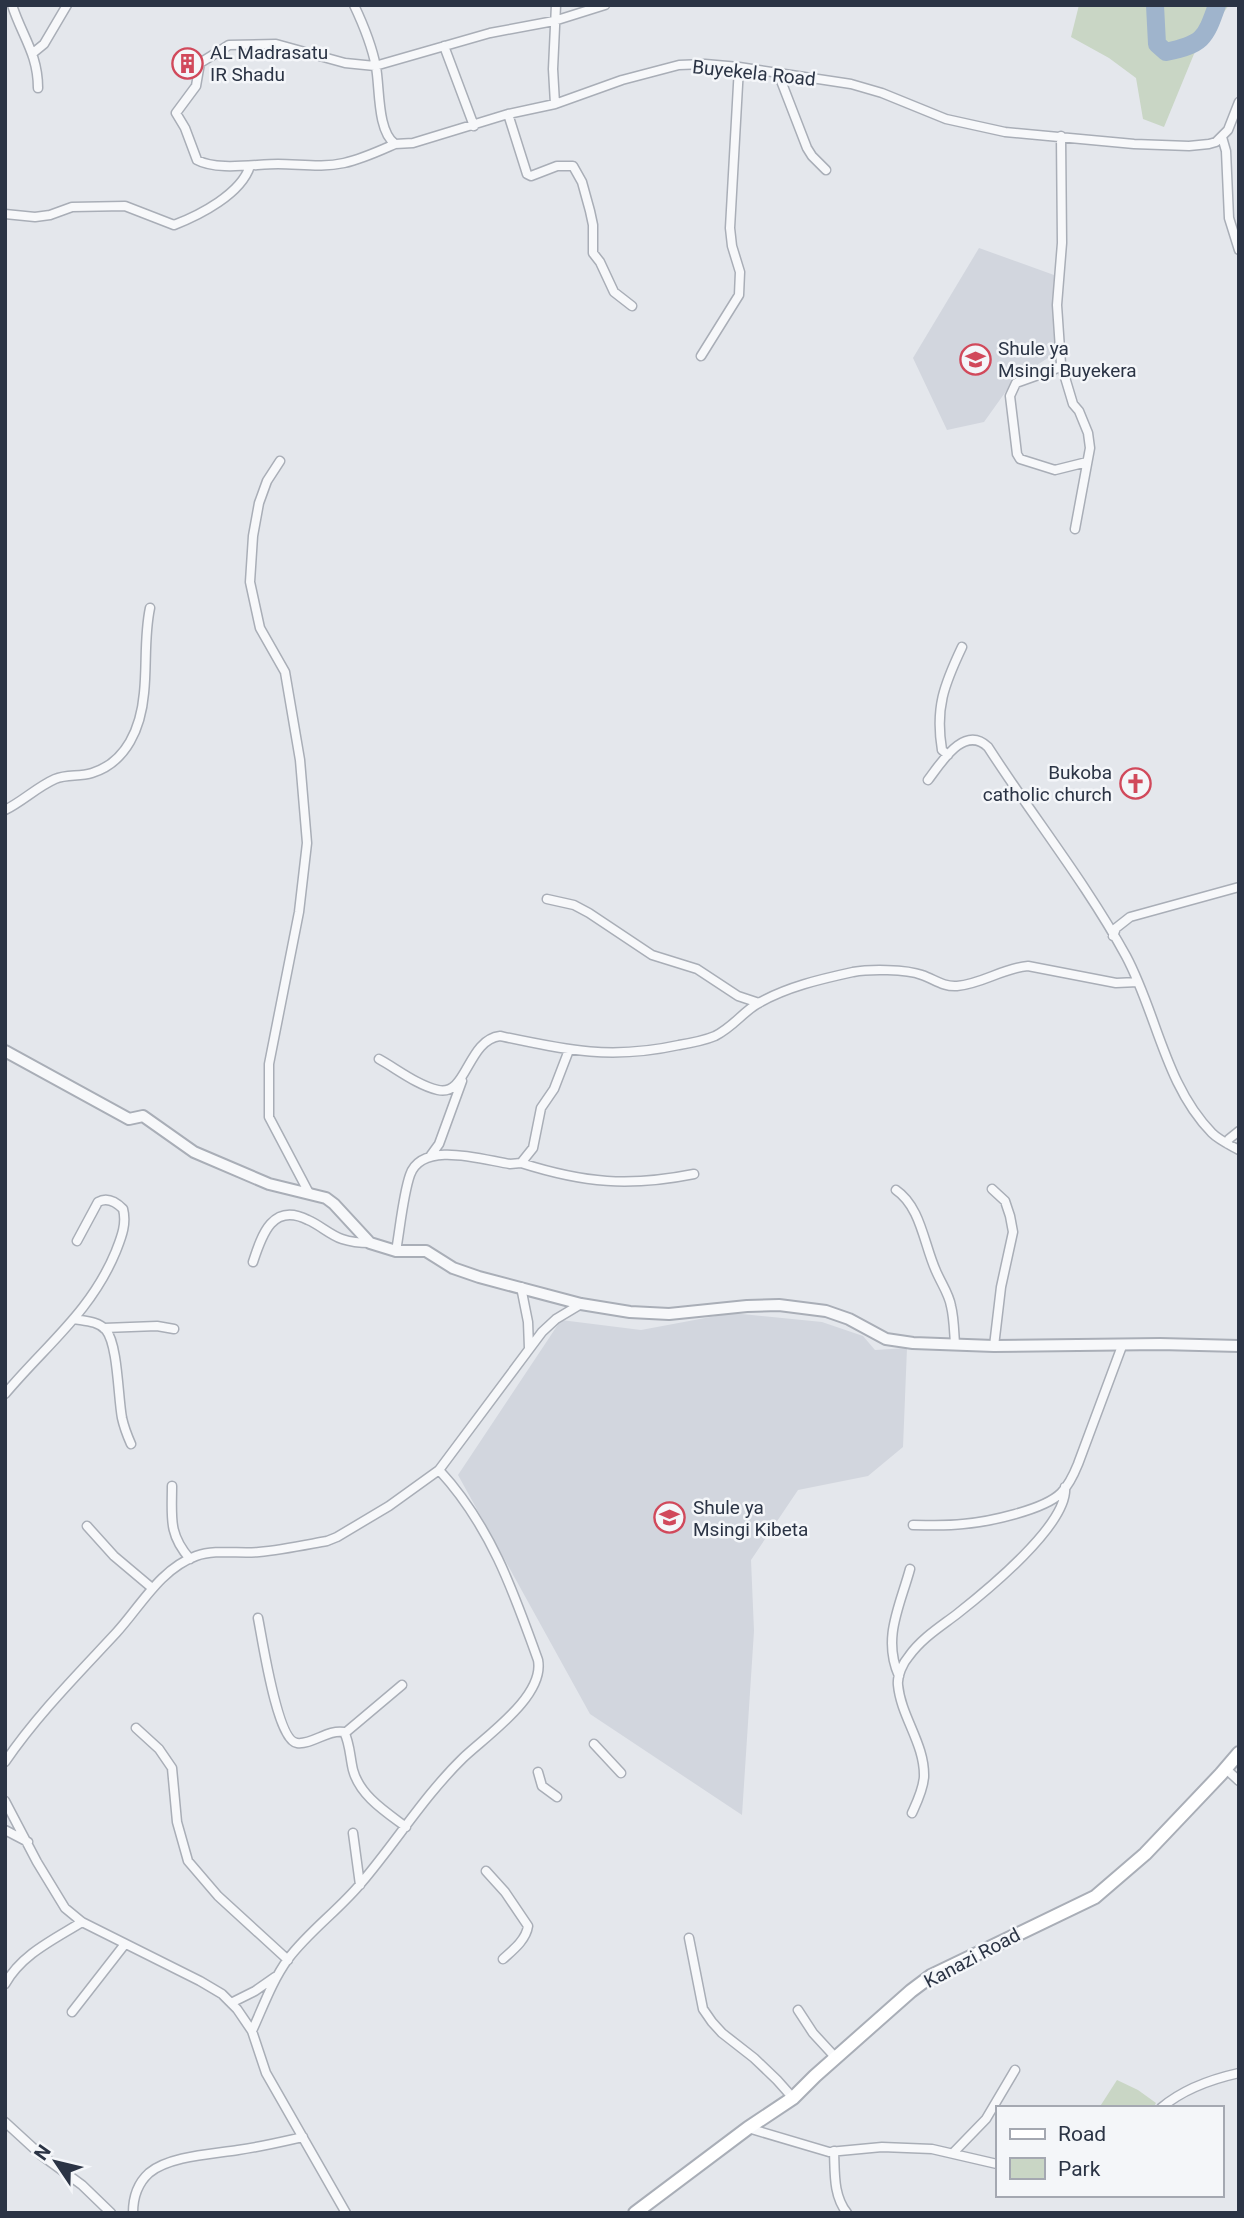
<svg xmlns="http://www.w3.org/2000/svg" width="1244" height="2218" viewBox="0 0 1244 2218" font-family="Roboto,sans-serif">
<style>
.built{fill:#d2d6de}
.green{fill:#c9d6c5}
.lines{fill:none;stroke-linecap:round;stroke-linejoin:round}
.river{stroke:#9fb4cc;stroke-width:18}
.minor-casing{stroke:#a9aeb7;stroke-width:11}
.tertiary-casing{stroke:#a9aeb7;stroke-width:14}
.secondary-casing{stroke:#a9aeb7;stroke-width:16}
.minor{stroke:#f7f8fa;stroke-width:8}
.tertiary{stroke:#f7f8fa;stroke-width:10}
.secondary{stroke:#fff;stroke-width:12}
.labels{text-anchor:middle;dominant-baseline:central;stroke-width:5;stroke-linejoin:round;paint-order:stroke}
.poi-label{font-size:19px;fill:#2b3445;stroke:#f4f6f9;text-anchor:start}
.street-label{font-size:19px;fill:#2b3445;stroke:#f4f6f9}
</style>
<rect width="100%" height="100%" fill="#e4e7ec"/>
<path class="built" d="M979 248 1054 275 1057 352 1014 380 984 422 947 430 913 358Z
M732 1313 822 1322 863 1336 875 1350 907 1348 903 1447 868 1476 798 1490 751 1560 754 1631 742 1815 590 1714 458 1475 561 1320 641 1330Z"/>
<path class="green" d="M1079 5H1229L1194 54 1164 127 1143 119 1136 78 1109 58 1071 37Z
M1117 2080 1138 2090 1156 2103 1153 2108H1099Z"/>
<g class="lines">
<path class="river" d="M1155 5 1157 44 1166 52C1202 44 1205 40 1217 5"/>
<defs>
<path id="minor" d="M12 5C22 36 38 54 38 88
M354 5C363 24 372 46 376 67 380 88 377 131 395 144L413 143 508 114 555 104 622 80 679 65 705 64 739 67 851 84 882 93 946 119 1005 132 1134 144 1189 146 1209 144 1216 142 1228 130 1239 102
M444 46 474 126
M33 53 44 44 67 5
M778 73 807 148 812 156 826 170
M555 104 553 69 556 5
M508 114 527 174 531 176 557 166H573L582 182 590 211 593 225V253L600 262 614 292 632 306
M1061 136 1062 243 1057 305 1061 364 1058 368 1016 383 1010 396 1017 454 1020 459 1055 470 1087 462
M1222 137 1226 151 1229 218 1239 250
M395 144C379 151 362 159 344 163 322 168 300 164 278 164 255 164 217 171 197 160L185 128 176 113 196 86 200 63 229 45 276 44 345 63 375 66 490 33 554 21 605 5
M5 214 35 217 50 215 72 207 125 206 174 225C200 215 241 194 250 166
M701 356 739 295 740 272 732 246 730 228 739 67
M1061 364 1073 404 1079 411 1088 433 1090 448 1075 529
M280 461 267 481 259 503 253 536 250 582 260 628 285 672 300 760 307 843 299 912 269 1064V1117L309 1193
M948 755 942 750C935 708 944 685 962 647
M928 780C941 763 964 724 988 747 1033 817 1086 883 1126 956 1157 1014 1165 1085 1212 1133 1219 1140 1230 1145 1239 1150
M5 810C23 801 37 787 55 779 67 774 79 777 92 773 127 762 141 727 144 693 147 665 144 636 150 608
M547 899 574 905 589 913 652 955 697 969 738 996 759 1003
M1113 936 1116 928 1130 917 1239 887
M379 1059C397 1069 417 1085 438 1090 467 1097 467 1040 500 1036 566 1050 611 1060 679 1045 691 1043 703 1041 715 1036 733 1027 742 1013 757 1004 786 987 821 979 853 972 869 969 906 969 922 975 934 979 943 987 957 986 982 984 1003 968 1028 966L1116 983 1138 982
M1228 1144 1229 1139 1239 1131
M431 1155 439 1144 462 1081
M521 1163C584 1183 629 1187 694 1174
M992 1189 1005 1201 1010 1216 1013 1232 1001 1287 994 1346
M896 1190C921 1207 924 1245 936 1271 941 1283 949 1294 951 1306 954 1318 954 1331 955 1344
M396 1251C400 1229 403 1195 410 1175 422 1140 483 1160 510 1164L521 1163 533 1148 541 1108 554 1089 569 1050
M253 1262C262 1234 273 1202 308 1220 320 1225 330 1235 342 1239 351 1242 361 1243 370 1243
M521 1287 528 1322 529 1348
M74 1319C85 1321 98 1321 106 1330 118 1345 118 1397 122 1418 124 1427 127 1435 131 1444
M104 1328 157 1326 174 1329
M5 1394C46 1345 91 1312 116 1251 121 1238 127 1224 123 1209 116 1202 107 1197 98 1202L77 1241
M172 1486C172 1517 168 1534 190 1559
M913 1525C930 1525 946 1526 963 1524 988 1522 1044 1510 1061 1493 1069 1485 1074 1474 1078 1464L1122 1346
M87 1526 114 1556 152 1588
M258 1618C262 1637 277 1741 297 1743 312 1745 328 1729 344 1732 350 1743 350 1758 353 1770 360 1796 386 1812 406 1827
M899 1676C882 1638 900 1606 910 1569
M136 1728 159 1749 172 1768 177 1822 188 1861 218 1896 288 1960
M345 1733 402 1685
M594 1744 621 1773
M5 1762C37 1715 78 1674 116 1633 140 1607 160 1569 196 1556 216 1549 239 1554 259 1552 282 1550 305 1545 327 1541L337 1537 389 1506 439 1470 542 1332 556 1319 581 1304
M1225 1768 1239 1781
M538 1772 542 1786 557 1797
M5 1801 37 1862 65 1908 82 1922 200 1981 222 1994 237 2009 252 2031 266 2073 346 2213
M912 1813C917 1802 923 1790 924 1777 925 1744 901 1717 898 1685 897 1675 903 1663 909 1656 922 1638 940 1627 957 1614 985 1592 1069 1524 1065 1487
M5 1830 28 1842
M353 1833 360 1885
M486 1871 505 1892 528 1926C526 1940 513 1950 503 1959
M689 1938 703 2009 712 2022 722 2033 754 2058 777 2080 793 2098
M5 1984C22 1954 53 1940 82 1922
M231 2003 255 1991 275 1977
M798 2010 813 2033 836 2058
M72 2012 125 1944
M252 2031C263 2007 272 1981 288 1959 309 1931 339 1910 362 1882 396 1842 425 1795 463 1758 486 1736 545 1696 538 1660 513 1590 490 1525 439 1470
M1161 2108C1182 2090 1212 2079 1239 2073
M5 2122 41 2155 82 2185 111 2213
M748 2128 829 2152 882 2147 932 2149 997 2164
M834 2151C835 2173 833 2195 847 2213
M953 2153 986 2119 1015 2070
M133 2213C133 2198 138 2183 149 2173 169 2156 213 2154 238 2150 260 2147 281 2142 303 2137"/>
<path id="tertiary" d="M5 1051 129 1119 143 1116 194 1152 269 1184 326 1198 334 1204 370 1243 396 1251H426L453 1268 479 1277 581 1304 630 1312 669 1314 747 1306 779 1305 826 1311 849 1319 886 1339 913 1343 994 1346 1160 1344 1239 1346"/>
<path id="secondary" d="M635 2213 748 2128 793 2098 815 2076 911 1991 931 1976 1095 1897 1145 1854 1221 1774 1239 1753"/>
</defs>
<use href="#minor" class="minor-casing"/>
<use href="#tertiary" class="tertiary-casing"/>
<use href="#secondary" class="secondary-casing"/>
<use href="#minor" class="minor"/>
<use href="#tertiary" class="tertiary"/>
<use href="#secondary" class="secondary"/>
</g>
<defs>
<symbol id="building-ring" viewBox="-11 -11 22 22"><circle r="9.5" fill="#f4f6f9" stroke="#d1495b" stroke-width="1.5"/><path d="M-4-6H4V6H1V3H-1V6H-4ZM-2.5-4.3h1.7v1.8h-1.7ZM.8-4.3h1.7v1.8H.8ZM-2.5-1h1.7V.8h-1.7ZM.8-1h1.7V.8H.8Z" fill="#d1495b"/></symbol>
<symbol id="school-ring" viewBox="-11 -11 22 22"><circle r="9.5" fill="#f4f6f9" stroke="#d1495b" stroke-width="1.5"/><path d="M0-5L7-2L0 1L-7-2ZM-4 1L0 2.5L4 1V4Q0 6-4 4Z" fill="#d1495b"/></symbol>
<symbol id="church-ring" viewBox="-11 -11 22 22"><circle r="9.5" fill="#f4f6f9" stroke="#d1495b" stroke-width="1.5"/><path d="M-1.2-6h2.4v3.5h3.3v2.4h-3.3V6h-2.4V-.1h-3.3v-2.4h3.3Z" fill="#d1495b"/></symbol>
</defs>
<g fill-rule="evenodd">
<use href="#building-ring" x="170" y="46" width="35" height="35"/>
<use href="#school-ring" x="958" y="342" width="35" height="35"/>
<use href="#church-ring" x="1118" y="766" width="35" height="35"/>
<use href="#school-ring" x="652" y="1500" width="35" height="35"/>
</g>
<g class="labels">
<g class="poi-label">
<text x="210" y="52">AL Madrasatu<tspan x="210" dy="22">IR Shadu</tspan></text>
<text x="998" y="348">Shule ya<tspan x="998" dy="22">Msingi Buyekera</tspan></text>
<text x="1112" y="772" text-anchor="end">Bukoba<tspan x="1112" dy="22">catholic church</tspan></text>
<text x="693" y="1507">Shule ya<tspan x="693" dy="22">Msingi Kibeta</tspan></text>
</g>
<g class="street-label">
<text transform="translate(754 73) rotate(6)">Buyekela Road</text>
<text transform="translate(972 1958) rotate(-28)">Kanazi Road</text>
</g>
</g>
<rect width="1244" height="2218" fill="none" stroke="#2b3445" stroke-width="14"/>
<rect x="996" y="2106" width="228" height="91" fill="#f4f6f9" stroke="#a4a8b1" stroke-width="2"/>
<rect x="1010" y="2129" width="35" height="10" fill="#ffffff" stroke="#a4a8b1" stroke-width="2"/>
<text x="1058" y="2141" font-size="21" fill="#2b3445">Road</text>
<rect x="1010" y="2158" width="35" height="21" fill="#c9d6c5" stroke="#a4a8b1" stroke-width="2"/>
<text x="1058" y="2176" font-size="21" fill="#2b3445">Park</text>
<g transform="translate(56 2162) rotate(305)" stroke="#f4f6f9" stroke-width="5" paint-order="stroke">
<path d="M0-5L12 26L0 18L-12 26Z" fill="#2b3445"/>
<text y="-10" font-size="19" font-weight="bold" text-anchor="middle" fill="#2b3445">N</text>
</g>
</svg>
